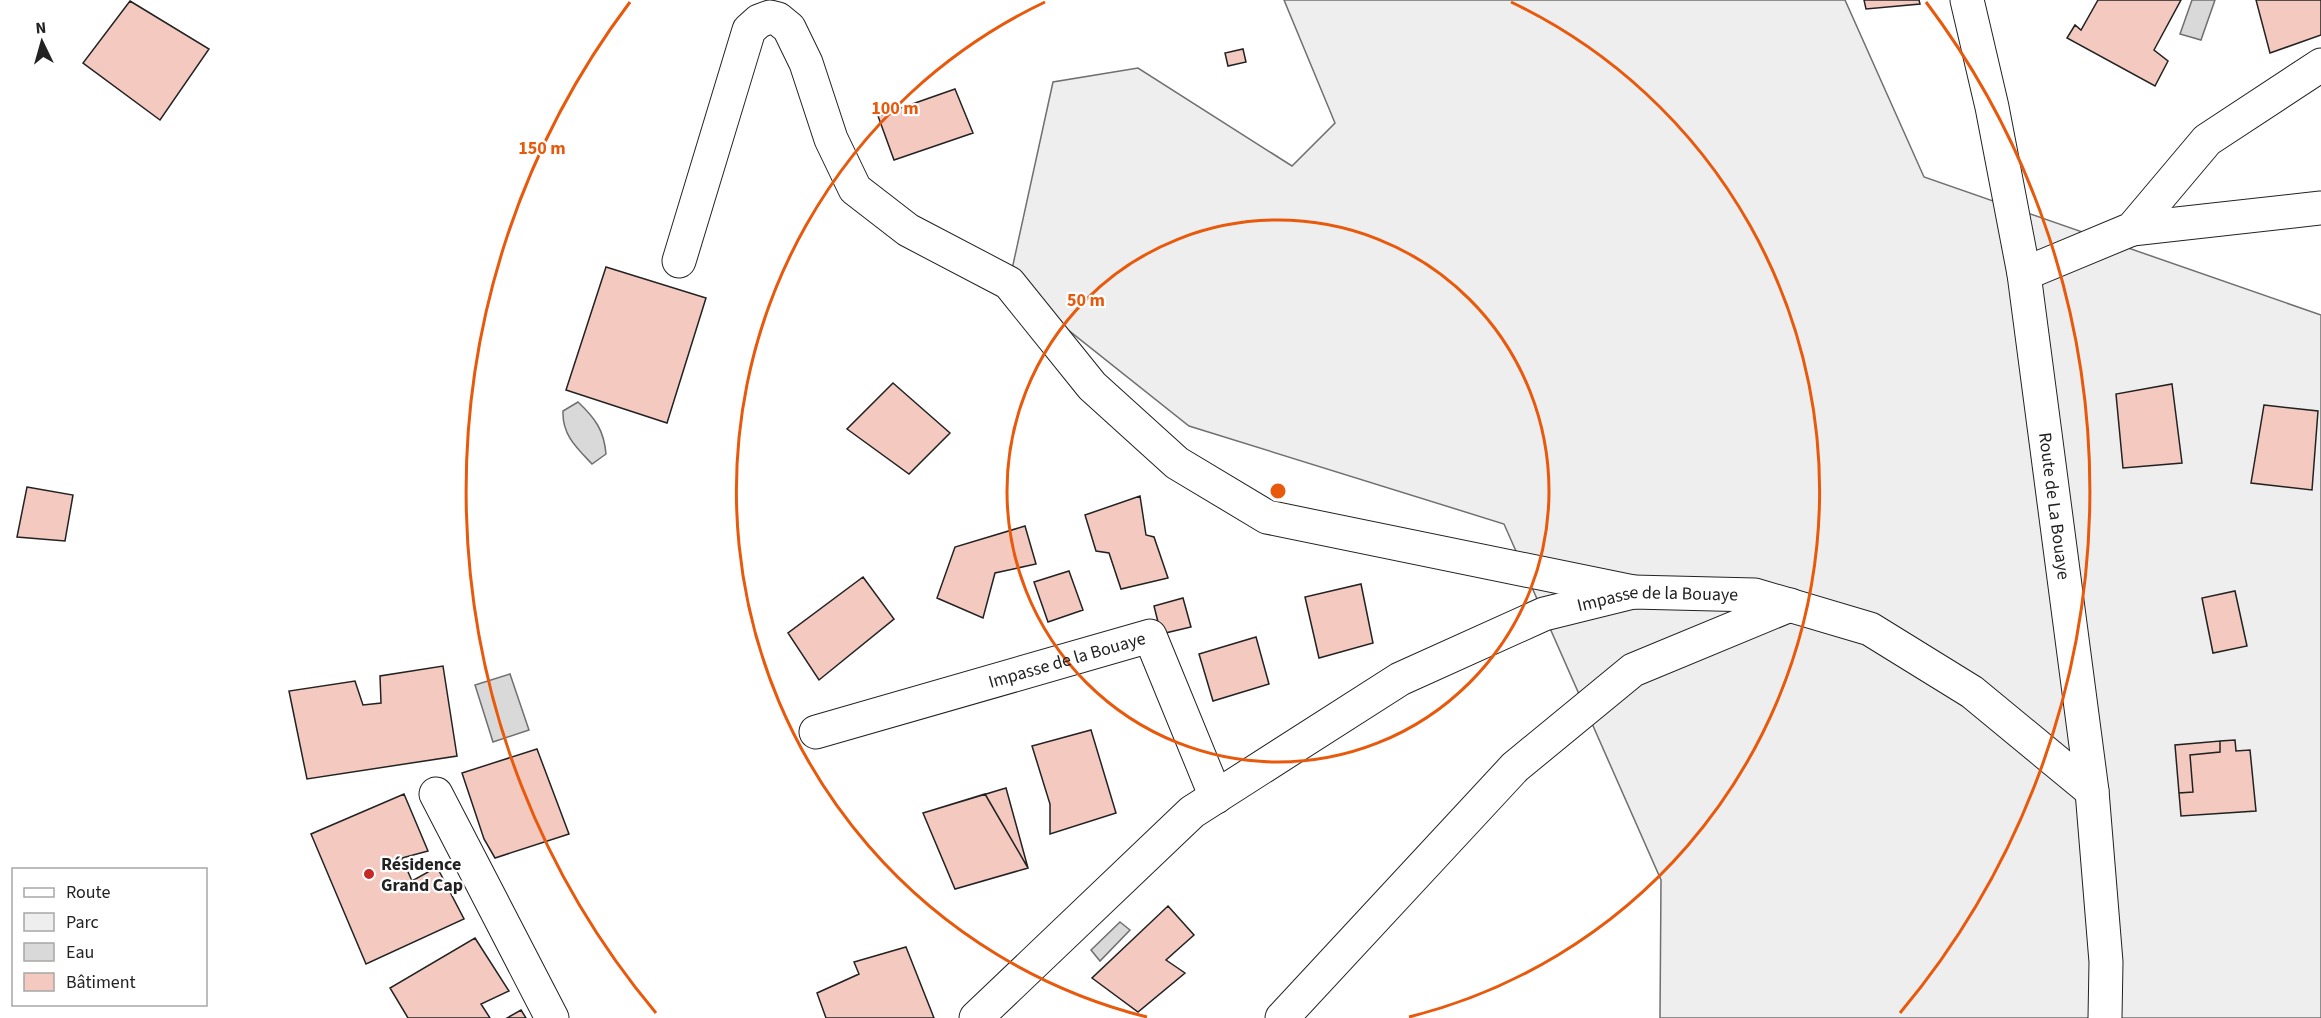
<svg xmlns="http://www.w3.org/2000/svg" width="2321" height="1018" viewBox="0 0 2321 1018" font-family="'Source Sans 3',sans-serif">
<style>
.green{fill:#eee;stroke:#6f6f6f;stroke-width:1.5}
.water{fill:#d9d9d9;stroke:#6f6f6f;stroke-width:1.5}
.building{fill:#f3c9c0;stroke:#222;stroke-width:1.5}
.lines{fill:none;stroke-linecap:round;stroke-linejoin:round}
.minor-casing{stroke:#222;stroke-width:35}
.major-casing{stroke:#222;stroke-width:35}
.minor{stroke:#fff;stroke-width:33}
.major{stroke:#fff;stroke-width:33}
.ring{fill:none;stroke:#e8590c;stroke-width:3}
.poi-dot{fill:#c62828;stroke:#fff;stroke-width:2}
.labels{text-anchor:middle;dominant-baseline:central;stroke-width:4.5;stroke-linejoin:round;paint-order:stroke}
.street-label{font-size:18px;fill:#222;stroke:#fff}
.poi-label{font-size:18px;font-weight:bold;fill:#222;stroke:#fff;text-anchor:start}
.centre{fill:#e8590c;stroke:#fff;stroke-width:3}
.ring-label{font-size:18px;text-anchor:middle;font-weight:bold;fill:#e8590c;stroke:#fff;stroke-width:4.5;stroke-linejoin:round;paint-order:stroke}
</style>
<rect width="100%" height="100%" fill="#fff"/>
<path class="green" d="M1284 0H1845L1924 177 2321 315V1018H1660L1661 880 1504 524 1189 426 1009 283 1053 82 1138 68 1292 166 1335 123Z"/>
<path class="water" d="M2192 0H2215L2201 40 2180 34Z
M578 402C595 418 604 430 606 454L592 464C577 448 562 435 563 411Z
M510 674 529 730 493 742 475 685Z
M1120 922 1130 930 1100 961 1091 950Z"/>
<path class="building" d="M1864 0H1919L1920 4 1866 9Z
M2098 0H2181L2154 50 2168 61 2155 86 2067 38 2075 25 2081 30Z
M2256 0H2321V35L2270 53Z
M130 1 209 49 160 120 83 63Z
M1243 49 1246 62 1228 66 1225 53Z
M955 89 973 133 894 160 878 116Z
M606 267 706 298 667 423 566 390Z
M893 383 950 433 909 474 847 429Z
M2172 384 2182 463 2123 468 2116 394Z
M2264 405 2318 411 2312 490 2251 483Z
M27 487 73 495 65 541 17 537Z
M1140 496 1146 535 1154 537 1168 578 1121 589 1109 553 1096 551 1085 515Z
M1025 526 1036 564 995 573 983 618 937 598 955 547Z
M1069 571 1083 610 1048 622 1034 582Z
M863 577 894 619 819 680 788 633Z
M1361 584 1373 643 1319 658 1305 597Z
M2235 591 2247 646 2213 653 2202 598Z
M1183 598 1191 627 1161 634 1154 606Z
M1256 637 1269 684 1213 701 1199 654Z
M443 666 457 756 307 779 289 691 355 681 363 705 381 703 380 676Z
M1091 730 1116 813 1050 834V804L1032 746Z
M2235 740 2236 751 2250 750 2256 811 2181 816 2179 793 2193 792 2190 755 2220 752V741Z
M2220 741V752L2190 755 2193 792 2179 793 2175 745Z
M537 749 569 834 495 858 484 839 462 773Z
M1006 788 1028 868 955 889 923 813Z
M404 794 428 851 402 858 412 881 437 867 464 919 366 964 311 834Z
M985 794 1028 868 955 889 923 813Z
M1168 906 1194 935 1166 960 1185 973 1138 1012 1092 978Z
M475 938 509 991 481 1004 490 1018H408L390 988Z
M906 947 934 1018H826L817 993 859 974 854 962Z
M521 1010 526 1018H507Z"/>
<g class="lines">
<defs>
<g id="minor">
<path d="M2132 229 2321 208"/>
<path d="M679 261 749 30 759 21 770 17 778 19 789 28 806 63 831 139 855 189 908 230 1009 283 1092 386 1177 463 1267 517 1633 592"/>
<path d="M2024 274 2132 229 2207 140 2321 65"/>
<path id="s1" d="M816 732 1150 636 1216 797"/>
<path d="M436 794 552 1018"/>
<path id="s2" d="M976 1018 1192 812 1400 679 1544 614 1633 592 1755 595 1870 629 1972 692 2092 791"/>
<path d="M1282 1018 1515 767 1633 670 1790 605"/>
</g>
<g id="major">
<path id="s3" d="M1967 0 1992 107 2024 274 2092 791 2106 962 2105 1018"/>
</g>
</defs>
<use href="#minor" class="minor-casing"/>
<use href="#major" class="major-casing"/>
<use href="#minor" class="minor"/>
<use href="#major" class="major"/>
</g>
<g class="ring">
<circle cx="1278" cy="491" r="271"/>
<path d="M1147 1017A542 542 0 0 1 1045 2M1511 2A542 542 0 0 1 1409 1017"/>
<path d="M656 1013A812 812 0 0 1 630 2M1926 2A812 812 0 0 1 1900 1013"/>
</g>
<circle class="poi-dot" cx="369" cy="874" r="6"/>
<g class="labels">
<g class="street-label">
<text stroke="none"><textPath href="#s3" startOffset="514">Route de La Bouaye</textPath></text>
<text stroke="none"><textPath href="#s2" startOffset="819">Impasse de la Bouaye</textPath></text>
<text stroke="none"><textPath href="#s1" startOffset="261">Impasse de la Bouaye</textPath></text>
</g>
<g class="poi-label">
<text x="381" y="864">Résidence<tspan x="381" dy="21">Grand Cap</tspan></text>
</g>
</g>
<circle cx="1278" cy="491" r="9" class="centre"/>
<g class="ring-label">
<text x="895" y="114">100 m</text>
<text x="542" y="154">150 m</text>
<text x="1086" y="306">50 m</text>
</g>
<rect x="12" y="868" width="195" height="138" fill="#ffffff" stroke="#a7a7a7" stroke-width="1.5"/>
<rect x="24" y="888" width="30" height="9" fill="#ffffff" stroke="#a7a7a7" stroke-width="1.5"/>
<text x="66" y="898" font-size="18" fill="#222222">Route</text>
<rect x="24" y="913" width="30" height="18" fill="#eeeeee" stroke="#a7a7a7" stroke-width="1.5"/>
<text x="66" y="928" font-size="18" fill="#222222">Parc</text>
<rect x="24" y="943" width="30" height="18" fill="#d9d9d9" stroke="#a7a7a7" stroke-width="1.5"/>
<text x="66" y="958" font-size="18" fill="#222222">Eau</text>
<rect x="24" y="973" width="30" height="18" fill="#f3c9c0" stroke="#a7a7a7" stroke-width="1.5"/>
<text x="66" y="988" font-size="18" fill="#222222">Bâtiment</text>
<g transform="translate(42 42) rotate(355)" stroke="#ffffff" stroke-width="4.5" paint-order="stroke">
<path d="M0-4.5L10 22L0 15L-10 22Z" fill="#222222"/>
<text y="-9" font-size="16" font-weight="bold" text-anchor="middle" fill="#222222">N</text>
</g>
</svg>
